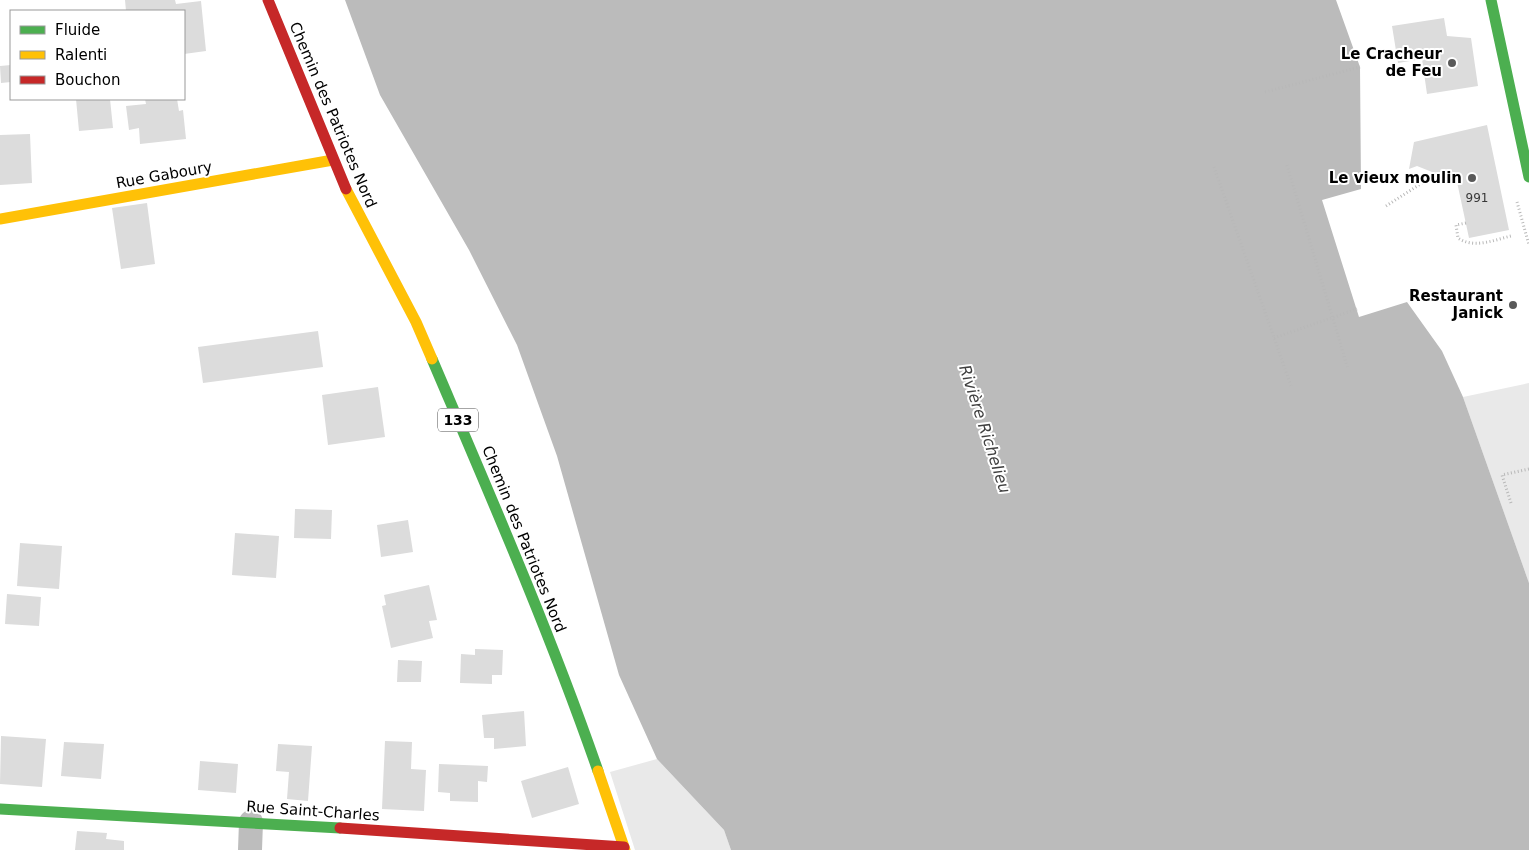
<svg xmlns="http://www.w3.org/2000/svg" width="1529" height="850" viewBox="0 0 1529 850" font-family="'DejaVu Sans',sans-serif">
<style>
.green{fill:#e9e9e9}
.water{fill:#bbb}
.building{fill:#dcdcdc}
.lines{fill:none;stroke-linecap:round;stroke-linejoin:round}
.path{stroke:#b8b8b8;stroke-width:3;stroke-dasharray:1 2.5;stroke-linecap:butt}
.street{stroke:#bdbdbd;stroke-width:24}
.fast{stroke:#4caf50;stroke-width:11}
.slow{stroke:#ffc107;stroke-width:11}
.jam{stroke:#c62828;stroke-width:11}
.poi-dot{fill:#595959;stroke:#fff;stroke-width:2}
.labels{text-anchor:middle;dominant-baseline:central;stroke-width:4;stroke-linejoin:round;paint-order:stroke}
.number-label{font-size:12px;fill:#373737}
.shield{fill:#fff;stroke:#4c4c4c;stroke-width:1}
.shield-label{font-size:14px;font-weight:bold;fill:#000}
.poi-label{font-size:15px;font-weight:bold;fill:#000;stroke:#fff;text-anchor:end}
.street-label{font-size:15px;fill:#000;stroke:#fff}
.water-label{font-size:16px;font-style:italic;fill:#3f3f3f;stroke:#fff}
</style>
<rect width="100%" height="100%" fill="#fff"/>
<path class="green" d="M1529 383V583L1463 397Z
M657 759 724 830 731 850H635L610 772Z"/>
<path class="water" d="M345 0H1336L1360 67 1361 189 1322 200 1359 317 1407 302 1442 351 1463 397 1529 583V850H731L724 830 657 759 619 675 557 456 517 345 469 250 380 95Z"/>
<path class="building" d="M125 0H175L176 4 201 1 206 51 184 54V11H126Z
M1444 18 1447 36 1471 38 1478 86 1427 94 1422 59 1398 63 1392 26Z
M11 65V82L1 83 0 66Z
M76 99H110L113 128 79 131Z
M145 99H177L179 111 183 110 186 139 140 144 139 128 129 130 126 106 146 104Z
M1487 125 1509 230 1469 238 1457 182 1417 166 1409 169 1414 142Z
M30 134 32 183 0 185V135Z
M147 203 155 264 121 269 112 208Z
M318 331 323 367 203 383 198 347Z
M378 387 385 437 328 445 322 395Z
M295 509 332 510 331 539 294 538Z
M408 520 413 552 381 557 377 525Z
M235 533 279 536 276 578 232 575Z
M20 543 62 546 59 589 17 586Z
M429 585 437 620 429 621 433 638 391 648 382 606 386 605 384 595Z
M7 594 41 597 39 626 5 624Z
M475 649 503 650 502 675H492V684L460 683 461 654 475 655Z
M398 660 422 661 421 682H397Z
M524 711 526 746 494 749V738H484L482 715Z
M1 736 46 739 42 787 0 784Z
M385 741 412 742 411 769 426 770 424 811 382 809Z
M64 742 104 744 101 779 61 776Z
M278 744 312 746 308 801 287 799 289 772 276 771Z
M200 761 238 764 236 793 198 790Z
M439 764 488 766 487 782 478 781V802L450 801V793L438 792Z
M568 767 579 804 532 818 521 781Z
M77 831 107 833 106 839 124 841V850H75Z"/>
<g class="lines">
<path class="path" d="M1265 92 1360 67
M1287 165 1348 369
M1214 167 1291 386
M1517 202 1529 245
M1386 206 1436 174
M1466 223 1456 225 1458 238C1474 249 1494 240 1511 236
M1274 338 1357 309
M1511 503 1502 475 1529 469"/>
<path class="street" d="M250 850 251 822"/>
<path class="fast" d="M1491 0 1529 177
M432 359C490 495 549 630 598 771
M0 809 340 828"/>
<path class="slow" d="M346 189 416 322 432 359
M0 219 333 160
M598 771 625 850"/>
<path class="jam" d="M268 0 346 189
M340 828 624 847"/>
</g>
<g class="poi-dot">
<circle cx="1452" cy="63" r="5"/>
<circle cx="1472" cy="178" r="5"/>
<circle cx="1513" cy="305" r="5"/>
</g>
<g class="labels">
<g class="number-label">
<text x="1477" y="198">991</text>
</g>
<rect class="shield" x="438" y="408.5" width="40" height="23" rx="4"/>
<g class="shield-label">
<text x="458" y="420">133</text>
</g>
<g class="poi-label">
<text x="1442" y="54">Le Cracheur<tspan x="1442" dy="17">de Feu</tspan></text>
<text x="1462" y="178">Le vieux moulin</text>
<text x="1503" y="296">Restaurant<tspan x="1503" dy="17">Janick</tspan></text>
</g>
<g class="street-label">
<text transform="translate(333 115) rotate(67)">Chemin des Patriotes Nord</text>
<text transform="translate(164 175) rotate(-10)">Rue Gaboury</text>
<text transform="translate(524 539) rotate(68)">Chemin des Patriotes Nord</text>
<text transform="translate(313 811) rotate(4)">Rue Saint-Charles</text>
</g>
<g class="water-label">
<text transform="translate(985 429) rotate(72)">Rivière Richelieu</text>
</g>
</g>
<rect x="10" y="10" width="175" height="90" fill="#ffffff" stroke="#999999"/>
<rect x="20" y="26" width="25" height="8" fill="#4caf50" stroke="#999999"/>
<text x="55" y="35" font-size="15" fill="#000000">Fluide</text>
<rect x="20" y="51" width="25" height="8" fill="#ffc107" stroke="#999999"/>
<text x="55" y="60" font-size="15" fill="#000000">Ralenti</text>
<rect x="20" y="76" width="25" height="8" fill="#c62828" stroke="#999999"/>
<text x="55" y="85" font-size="15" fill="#000000">Bouchon</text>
</svg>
